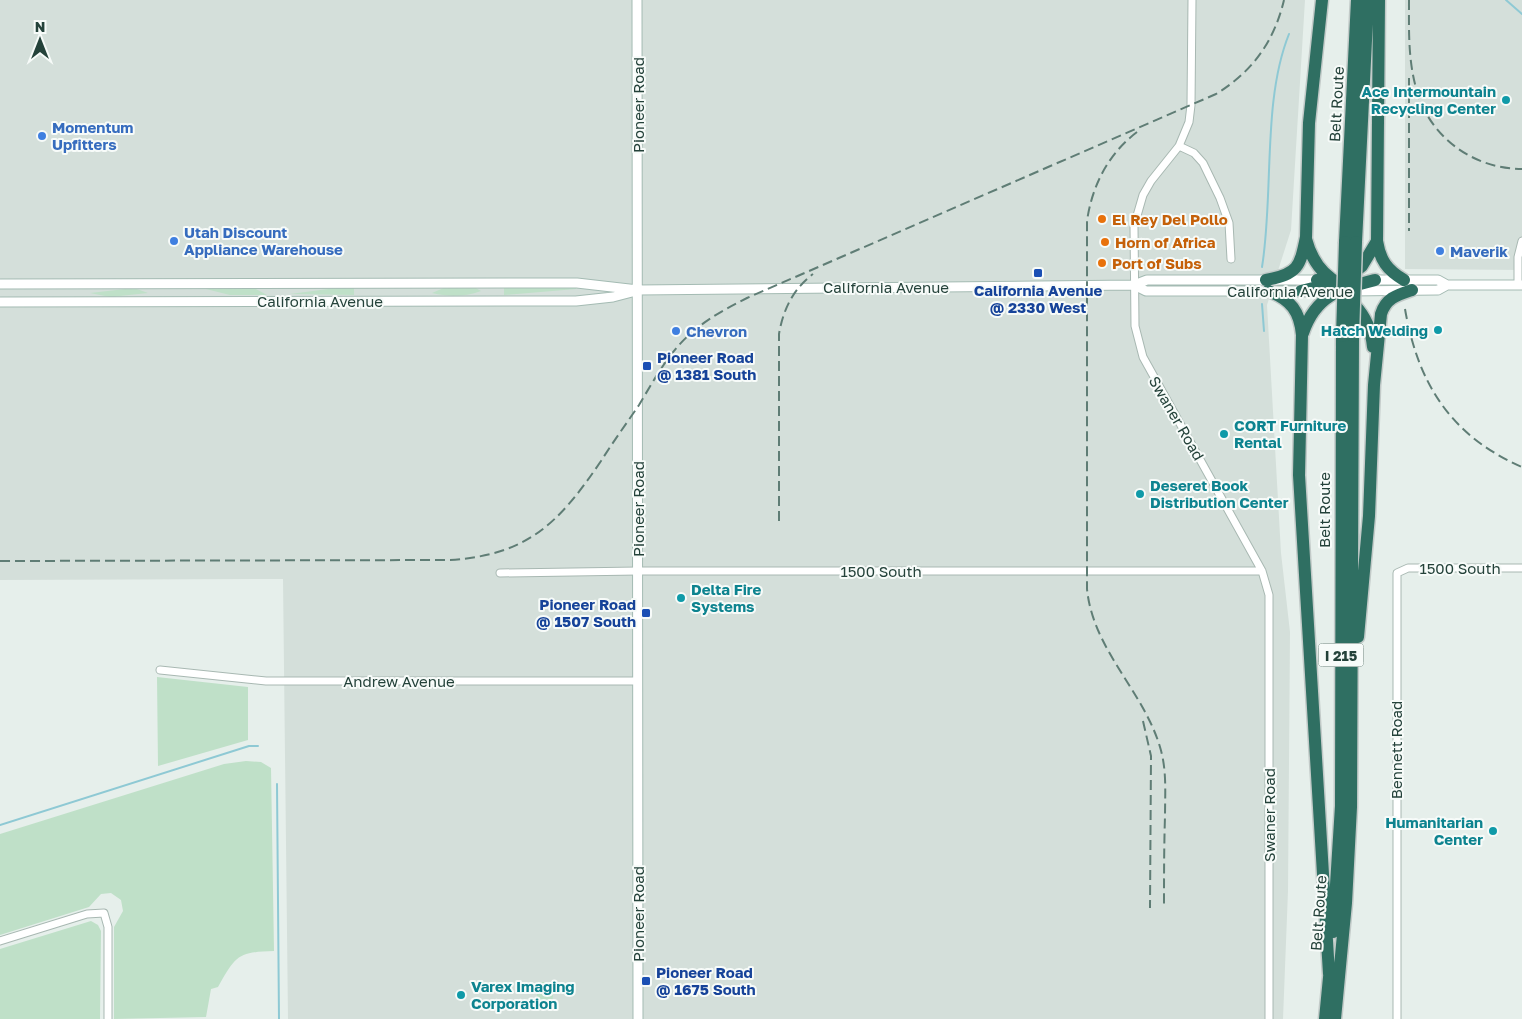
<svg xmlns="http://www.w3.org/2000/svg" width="1522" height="1019" viewBox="0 0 1522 1019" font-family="'Golos Text',sans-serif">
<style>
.built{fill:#d4dfda}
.green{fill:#bfe0c8}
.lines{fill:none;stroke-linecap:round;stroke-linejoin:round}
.stream{stroke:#8ec9d4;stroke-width:2}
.street-casing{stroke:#a8b8b2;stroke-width:9}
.secondary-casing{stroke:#a4bbb3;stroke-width:11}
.highway-casing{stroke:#c2cac8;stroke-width:15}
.street{stroke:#fff;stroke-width:7}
.secondary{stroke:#fff;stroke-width:9}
.highway{stroke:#2f6f62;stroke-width:12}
.rail{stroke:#5f7d75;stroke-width:2;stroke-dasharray:10 5;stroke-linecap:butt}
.highway-bridge-casing{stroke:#c2cac8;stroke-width:15;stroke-linecap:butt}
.highway-bridge{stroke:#2f6f62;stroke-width:12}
.culture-dot{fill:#0f9aa8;stroke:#f7fbf9;stroke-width:2}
.shop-dot{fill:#3f7fe0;stroke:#f7fbf9;stroke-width:2}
.food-dot{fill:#e8710a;stroke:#f7fbf9;stroke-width:2}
.transit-dot{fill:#1a4fb4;stroke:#f7fbf9;stroke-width:2}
.labels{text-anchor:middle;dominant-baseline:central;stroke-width:4;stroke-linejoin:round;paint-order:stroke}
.shield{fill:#f7fbf9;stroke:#637a73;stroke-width:1}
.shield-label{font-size:14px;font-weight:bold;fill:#24423a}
.culture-label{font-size:15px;font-weight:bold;fill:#0d838f;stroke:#f7fbf9;text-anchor:start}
.street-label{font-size:15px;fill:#24423a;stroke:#f7fbf9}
.shop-label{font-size:15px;font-weight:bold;fill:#366cbe;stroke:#f7fbf9;text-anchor:start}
.food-label{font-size:15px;font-weight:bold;fill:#c56008;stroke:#f7fbf9;text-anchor:start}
.transit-label{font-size:15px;font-weight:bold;fill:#164399;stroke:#f7fbf9;text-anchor:start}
</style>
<rect width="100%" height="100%" fill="#e6efeb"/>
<path class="built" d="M0 0H1305L1291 230 1267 305 1281 553 1290 632 1288 891 1283 1019H288L283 579 0 580Z
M1405 0H1522V270L1405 269Z"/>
<path class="green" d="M446 287H474L481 291C464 297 449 297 432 293Z
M504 287H576V289L504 295Z
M134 288 148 293 110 297 90 293Z
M202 288H254L267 295H230Z
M336 288H354V295L290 294Z
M157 677 248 687V740L158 766Z
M246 761 261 762 271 768 274 951C237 952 236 956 218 987L211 989 206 1017 114 1019V927L123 911 121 900 111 893 101 894 89 907 0 935V834L224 764Z
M91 921 98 925 101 931 100 1019H0V949Z
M537 982H554L552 1007 548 1008 541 1002H537Z"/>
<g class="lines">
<path class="stream" d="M1506 0 1522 14
M1262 267C1274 194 1262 101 1289 34
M1262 304 1264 331
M277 784 279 1019
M0 825 249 746H258"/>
<defs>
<path id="street" d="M1192 0 1191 105 1189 122 1179 146 1151 181 1143 195 1134 226 1135 326 1143 357 1262 571 1269 595V1019
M1179 146 1194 153 1203 163 1220 198 1229 223 1231 259
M1518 285V257L1522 241
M500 573 638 571H1262
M160 670 266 681H638
M0 941 87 914 104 913 108 927V1019
M1397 1019V573L1408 568H1522"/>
<path id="secondary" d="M637 0 638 1019
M1371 280H1438L1447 285H1522
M0 284 577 283 638 290 1134 285 1147 280H1321
M1134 285 1146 291H1306
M1349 291 1438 290 1447 285
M0 302 576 301 613 297 636 291"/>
<path id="highway" d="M1379 0 1377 241C1380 260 1387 270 1404 280
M1306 239C1311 258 1322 275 1340 284
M1345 242 1357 0
M1356 242 1368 0
M1348 277 1362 266 1377 241
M1266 280C1298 274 1300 267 1306 237L1309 123 1322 0
M1317 280C1347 294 1370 312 1373 347
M1268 291C1291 299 1300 312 1302 335L1299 475 1329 974
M1301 291 1329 284
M1303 333C1316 295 1340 289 1375 280
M1358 637 1369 516 1374 385 1381 314C1386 298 1397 295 1412 290
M1333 932 1341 806 1342 336
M1325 1019 1330 967
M1335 1019 1346 903 1351 807 1353 336"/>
</defs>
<use href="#street" class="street-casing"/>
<use href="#secondary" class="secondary-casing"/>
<use href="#highway" class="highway-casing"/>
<use href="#street" class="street"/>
<use href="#secondary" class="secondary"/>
<use href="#highway" class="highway"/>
<path class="rail" d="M1409 0C1409 28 1408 56 1415 84 1426 134 1471 169 1522 169
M1409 78V231
M1137 132C1108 154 1092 186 1087 221V589C1093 650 1143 690 1160 747 1167 770 1165 793 1165 816 1164 847 1164 877 1164 908
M1405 309C1418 384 1451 436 1522 467
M779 521V334C783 310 793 289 813 274
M0 561 450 560C528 555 559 523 601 461 613 442 626 424 639 405 651 385 663 363 679 345 698 324 721 311 747 298L1216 94C1252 72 1274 42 1284 0
M1143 721 1151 756 1150 908"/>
<defs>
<path id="highway-bridge" d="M1342 336 1345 242
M1353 336 1356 242"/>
</defs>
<use href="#highway-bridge" class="highway-bridge-casing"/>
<use href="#highway-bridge" class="highway-bridge"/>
</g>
<g class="culture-dot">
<circle cx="1506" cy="100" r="5"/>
<circle cx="1438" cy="330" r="5"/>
<circle cx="1224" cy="434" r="5"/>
<circle cx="1140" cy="494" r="5"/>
<circle cx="681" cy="598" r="5"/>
<circle cx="1493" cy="831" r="5"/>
<circle cx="461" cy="995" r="5"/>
</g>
<g class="shop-dot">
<circle cx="42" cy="136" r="5"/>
<circle cx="174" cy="241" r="5"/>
<circle cx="1440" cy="251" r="5"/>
<circle cx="676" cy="331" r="5"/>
</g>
<g class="food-dot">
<circle cx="1102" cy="219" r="5"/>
<circle cx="1105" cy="242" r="5"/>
<circle cx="1102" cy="263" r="5"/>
</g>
<g class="transit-dot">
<rect x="1033" y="268" width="10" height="10" rx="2.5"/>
<rect x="642" y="361" width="10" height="10" rx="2.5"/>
<rect x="641" y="608" width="10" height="10" rx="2.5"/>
<rect x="641" y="976" width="10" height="10" rx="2.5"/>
</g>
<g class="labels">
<rect class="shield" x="1318.5" y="643.5" width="45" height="23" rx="4"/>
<g class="shield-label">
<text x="1341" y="655">I 215</text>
</g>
<g class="culture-label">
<text x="1496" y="91" text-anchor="end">Ace Intermountain<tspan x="1496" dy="17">Recycling Center</tspan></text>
<text x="1428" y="330" text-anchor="end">Hatch Welding</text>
<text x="1234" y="425">CORT Furniture<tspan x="1234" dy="17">Rental</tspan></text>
<text x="1150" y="485">Deseret Book<tspan x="1150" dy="17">Distribution Center</tspan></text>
<text x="691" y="589">Delta Fire<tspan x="691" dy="17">Systems</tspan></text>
<text x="1483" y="822" text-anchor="end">Humanitarian<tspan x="1483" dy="17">Center</tspan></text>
<text x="471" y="986">Varex Imaging<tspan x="471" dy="17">Corporation</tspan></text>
</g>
<g class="street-label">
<text transform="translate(1336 104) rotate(-87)">Belt Route</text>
<text transform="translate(638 105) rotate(-90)">Pioneer Road</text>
<text x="886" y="287">California Avenue</text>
<text x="1290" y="291">California Avenue</text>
<text x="320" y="301">California Avenue</text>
<text transform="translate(1177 418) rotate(60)">Swaner Road</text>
<text transform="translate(638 509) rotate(-90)">Pioneer Road</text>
<text transform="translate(1324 510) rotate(-90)">Belt Route</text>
<text x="1460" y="568">1500 South</text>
<text x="881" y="571">1500 South</text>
<text x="399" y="681">Andrew Avenue</text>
<text transform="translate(1396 750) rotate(-90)">Bennett Road</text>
<text transform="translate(1269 815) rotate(-90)">Swaner Road</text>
<text transform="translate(1318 913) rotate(-86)">Belt Route</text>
<text transform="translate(638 914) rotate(-90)">Pioneer Road</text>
</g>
<g class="shop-label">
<text x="52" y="127">Momentum<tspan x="52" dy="17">Upfitters</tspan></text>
<text x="184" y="232">Utah Discount<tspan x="184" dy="17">Appliance Warehouse</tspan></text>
<text x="1450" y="251">Maverik</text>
<text x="686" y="331">Chevron</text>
</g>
<g class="food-label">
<text x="1112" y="219">El Rey Del Pollo</text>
<text x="1115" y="242">Horn of Africa</text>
<text x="1112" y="263">Port of Subs</text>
</g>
<g class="transit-label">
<text x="1038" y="290" text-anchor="middle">California Avenue<tspan x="1038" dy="17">@ 2330 West</tspan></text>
<text x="657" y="357">Pioneer Road<tspan x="657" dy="17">@ 1381 South</tspan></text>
<text x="636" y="604" text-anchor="end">Pioneer Road<tspan x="636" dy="17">@ 1507 South</tspan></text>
<text x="656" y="972">Pioneer Road<tspan x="656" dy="17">@ 1675 South</tspan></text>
</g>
</g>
<g transform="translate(40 40)" stroke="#f7fbf9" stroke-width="4" paint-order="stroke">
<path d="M0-4L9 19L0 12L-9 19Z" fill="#24423a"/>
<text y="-8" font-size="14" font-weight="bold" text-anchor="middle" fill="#24423a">N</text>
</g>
</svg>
